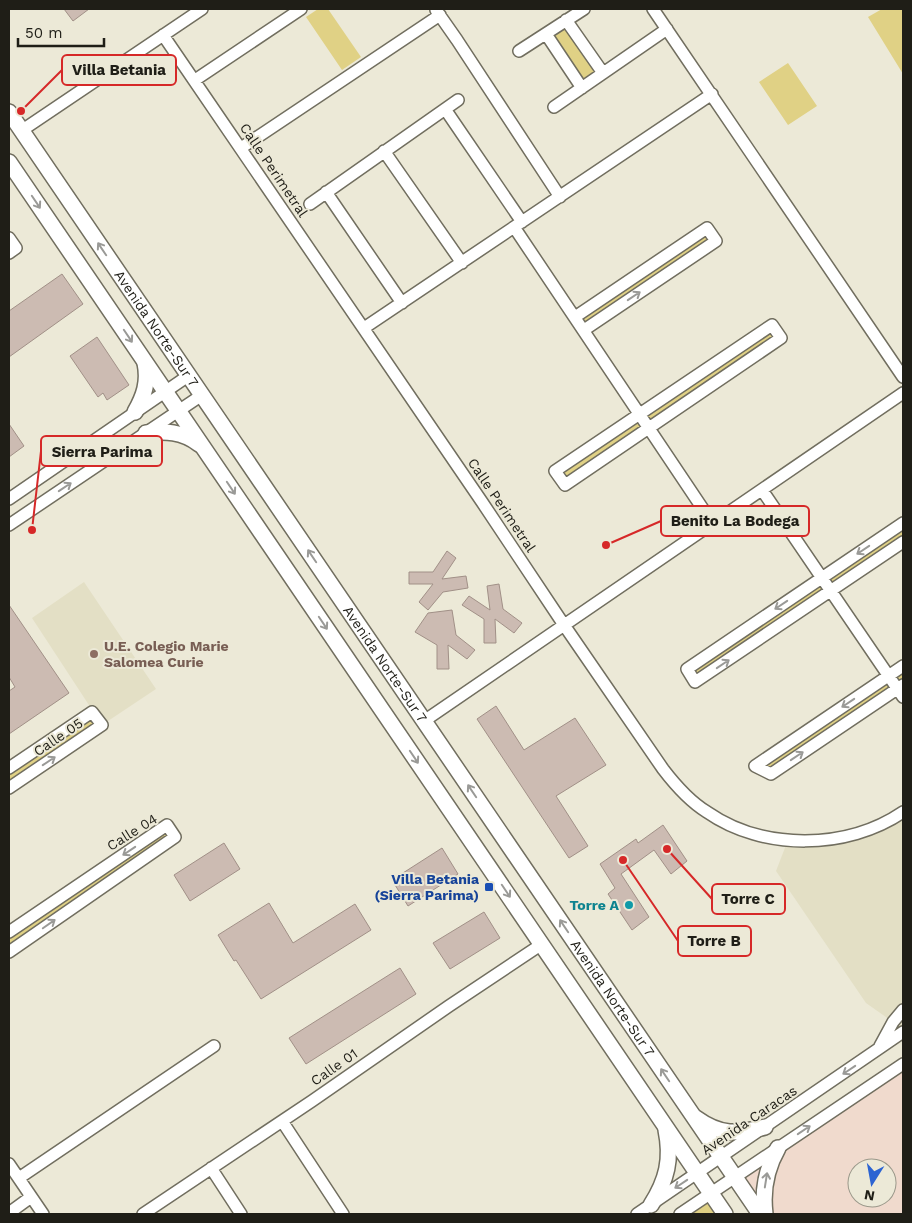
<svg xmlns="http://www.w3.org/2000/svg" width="912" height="1223" viewBox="0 0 912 1223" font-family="'Work Sans',sans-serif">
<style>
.built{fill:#e3dfc5}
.industrial{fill:#f0dacd;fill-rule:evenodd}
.green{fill:#e0d185}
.building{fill:#ccbbb2;stroke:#a19087}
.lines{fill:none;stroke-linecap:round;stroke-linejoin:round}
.minor-casing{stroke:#716e5f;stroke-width:14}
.major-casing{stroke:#716e5f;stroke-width:18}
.minor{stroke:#fff;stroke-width:11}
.major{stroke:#fff;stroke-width:15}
.oneway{stroke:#9a9a97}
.education-dot{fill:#8d6e63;stroke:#ece9d7;stroke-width:2}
.transit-dot{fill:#1a4fb4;stroke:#ece9d7;stroke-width:2}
.culture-dot{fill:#0f9aa8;stroke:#ece9d7;stroke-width:2}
.labels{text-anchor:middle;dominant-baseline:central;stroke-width:4;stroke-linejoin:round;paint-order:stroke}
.street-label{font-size:14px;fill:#1f1e17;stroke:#ece9d7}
.education-label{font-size:14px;font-weight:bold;fill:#785e54;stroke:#ece9d7;text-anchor:start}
.transit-label{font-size:14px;font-weight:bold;fill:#164399;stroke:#ece9d7;text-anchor:end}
.culture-label{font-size:14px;font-weight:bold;fill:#0d838f;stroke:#ece9d7;text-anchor:end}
.leader{fill:none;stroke:#d62828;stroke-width:2}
.callout-dot{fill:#d62828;stroke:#ece9d7;stroke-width:2}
.callout{fill:#ece9d7;stroke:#d62828;stroke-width:2}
.callout-label{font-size:15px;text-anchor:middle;font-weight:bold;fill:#1f1e17}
</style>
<rect width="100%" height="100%" fill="#ece9d7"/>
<path class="built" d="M84 582 156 689 102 725 32 618Z
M903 812V1032L893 1022 866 1003 776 871 788 840 817 841Z"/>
<path class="industrial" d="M903 1064V1214H760L735 1177ZM857 1168H887V1198H857Z"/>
<path class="green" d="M318 9H328L361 57 342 70 306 17Z
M882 9H903V74L868 17Z
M566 20 603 73 582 88 546 34Z
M788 63 817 106 788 125 759 82Z
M707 228 716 241 584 330 575 317Z
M772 325 781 338 565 485 555 471Z
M903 523V542L695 682 687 669Z
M903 666V685L771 774 755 766Z
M92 712 102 725 9 788V768Z
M167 825 175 837 9 952V932Z
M711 1193 725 1214H680Z"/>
<path class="building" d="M64 9H89L73 21Z
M62 274 83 304 9 357V311Z
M97 337 129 385 107 400 103 393 98 397 70 356Z
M9 424 24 446 9 457Z
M447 551 456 558 442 579 466 576 468 588 443 592 428 610 419 602 433 584H409V572H433Z
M499 584 503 609 522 623 514 633 495 619 496 643H484V619L462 605 469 596 490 610 487 586Z
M9 605 69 693 9 734V691L15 687 9 677Z
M452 610 456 635 475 650 467 659 448 645 449 669H437V645L415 632 428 613Z
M496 706 524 750 575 718 606 765 556 796 588 846 569 858 477 719Z
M663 825 687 861 671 874 654 850 621 874 649 917 632 930 608 894 615 888 600 864 636 839 638 843Z
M224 843 240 869 190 901 174 875Z
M442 848 458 874 408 906 392 880Z
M269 903 293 943 355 904 371 930 261 999 236 960 234 961 218 935Z
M484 912 500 938 450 969 433 943Z
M400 968 416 994 306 1064 289 1038Z"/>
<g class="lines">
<defs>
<path id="minor" d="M653 9 903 377
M436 10 457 40 560 197
M566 20 603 73
M546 34 582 88
M163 35 482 502 564 625 663 769C676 786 689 801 707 812 763 851 847 850 903 812
M519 51 584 9
M195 80 301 9
M554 107 667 29
M445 109 522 222
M21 131 202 9
M241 148 440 15
M384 151 462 263
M326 192 402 303
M310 204 458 100
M514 227 713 524
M9 238 16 248 9 253
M575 317 707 228 716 241 584 330
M772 325 781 338 565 485 555 471Z
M364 328 712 94
M762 490 903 697
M9 499 188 376
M903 523 687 669 695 682 903 542
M9 525 202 395
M903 666 755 766 771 774 903 685
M424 721 903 393
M9 768 92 712 102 725 9 788
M9 932 167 825 175 837 9 952
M880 1046 893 1022 903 1010
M282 1121 343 1214
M9 1164 43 1214
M211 1168 241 1214
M19 1178 214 1046
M9 1213 31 1197
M143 1214 312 1101 449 1006 542 944
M637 1214 903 1032
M680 1214 903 1064"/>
<g id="major">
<path id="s1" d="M9 112 760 1214"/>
<path d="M9 162 725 1214"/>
<path d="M135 412C144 396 149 382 145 363"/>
<path d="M146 433C165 431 182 431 199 444"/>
<path d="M696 1118C721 1136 737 1134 765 1127"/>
<path d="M651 1205C667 1180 672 1159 666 1130"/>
<path d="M765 1214C762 1190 766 1169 778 1148"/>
</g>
</defs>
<use href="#minor" class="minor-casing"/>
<use href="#major" class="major-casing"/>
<use href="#minor" class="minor"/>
<use href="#major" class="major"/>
</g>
<defs><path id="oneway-shaft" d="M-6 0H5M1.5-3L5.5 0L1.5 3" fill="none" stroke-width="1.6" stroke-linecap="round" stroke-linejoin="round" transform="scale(1.25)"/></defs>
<g class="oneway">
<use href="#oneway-shaft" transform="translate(36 202) rotate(56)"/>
<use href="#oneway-shaft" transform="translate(102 249) rotate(-124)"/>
<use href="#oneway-shaft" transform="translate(634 296) rotate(-34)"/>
<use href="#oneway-shaft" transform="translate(128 336) rotate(56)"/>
<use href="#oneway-shaft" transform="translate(65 487) rotate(-34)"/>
<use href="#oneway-shaft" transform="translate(231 488) rotate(56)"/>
<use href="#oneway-shaft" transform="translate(863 550) rotate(146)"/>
<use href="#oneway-shaft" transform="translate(312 556) rotate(-124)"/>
<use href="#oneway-shaft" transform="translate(781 605) rotate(146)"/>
<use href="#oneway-shaft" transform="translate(323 623) rotate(56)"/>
<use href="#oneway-shaft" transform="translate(723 664) rotate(-34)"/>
<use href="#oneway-shaft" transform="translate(848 703) rotate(146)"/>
<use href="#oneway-shaft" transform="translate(797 756) rotate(-34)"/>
<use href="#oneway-shaft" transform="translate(414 757) rotate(56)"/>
<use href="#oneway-shaft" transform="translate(49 761) rotate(-34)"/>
<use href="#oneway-shaft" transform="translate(472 791) rotate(-124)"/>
<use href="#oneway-shaft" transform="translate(129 851) rotate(146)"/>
<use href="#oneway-shaft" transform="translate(506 891) rotate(56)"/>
<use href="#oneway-shaft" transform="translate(49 924) rotate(-35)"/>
<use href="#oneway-shaft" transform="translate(564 926) rotate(-124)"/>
<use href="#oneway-shaft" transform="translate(849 1070) rotate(146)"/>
<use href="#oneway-shaft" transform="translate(665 1075) rotate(-124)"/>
<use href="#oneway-shaft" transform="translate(804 1130) rotate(-34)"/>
<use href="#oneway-shaft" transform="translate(766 1180) rotate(-81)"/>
<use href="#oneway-shaft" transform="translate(681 1184) rotate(146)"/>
</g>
<circle class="education-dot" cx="94" cy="654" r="5"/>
<rect class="transit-dot" x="484" y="882" width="10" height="10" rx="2.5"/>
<circle class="culture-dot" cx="629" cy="905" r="5"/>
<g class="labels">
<g class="street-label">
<text transform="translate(274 170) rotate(56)">Calle Perimetral</text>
<text stroke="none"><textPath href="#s1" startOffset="262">Avenida Norte-Sur 7</textPath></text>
<text transform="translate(502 505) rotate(56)">Calle Perimetral</text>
<text stroke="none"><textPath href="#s1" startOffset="668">Avenida Norte-Sur 7</textPath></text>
<text transform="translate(58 737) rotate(-34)">Calle 05</text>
<text transform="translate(132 832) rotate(-32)">Calle 04</text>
<text stroke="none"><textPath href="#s1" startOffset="1072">Avenida Norte-Sur 7</textPath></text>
<text transform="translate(334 1067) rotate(-35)">Calle 01</text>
<text transform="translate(749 1120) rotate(-34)">Avenida Caracas</text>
</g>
<g class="education-label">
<text x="104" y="646">U.E. Colegio Marie<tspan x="104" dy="16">Salomea Curie</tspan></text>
</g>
<g class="transit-label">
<text x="479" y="879">Villa Betania<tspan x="479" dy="16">(Sierra Parima)</tspan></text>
</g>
<g class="culture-label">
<text x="619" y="905">Torre A</text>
</g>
</g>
<path class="leader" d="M21 111L62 70M32 530L41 451M606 545L661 521M667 849L712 899M623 860L678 941"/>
<g class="callout-dot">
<circle cx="21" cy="111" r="5"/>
<circle cx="32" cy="530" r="5"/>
<circle cx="606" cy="545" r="5"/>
<circle cx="667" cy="849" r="5"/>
<circle cx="623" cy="860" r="5"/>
</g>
<g class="callout">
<rect x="62" y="55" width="114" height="30" rx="5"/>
<rect x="41" y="436" width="121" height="30" rx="5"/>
<rect x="661" y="506" width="148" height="30" rx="5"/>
<rect x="712" y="884" width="73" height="30" rx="5"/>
<rect x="678" y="926" width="73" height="30" rx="5"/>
</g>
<g class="callout-label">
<text x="119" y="75">Villa Betania</text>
<text x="102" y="457">Sierra Parima</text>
<text x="735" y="526">Benito La Bodega</text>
<text x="748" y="904">Torre C</text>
<text x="714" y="946">Torre B</text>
</g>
<rect width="912" height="1223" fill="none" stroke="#1f1e17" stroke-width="20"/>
<g transform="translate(872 1183) rotate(191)"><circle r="24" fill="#ece9d7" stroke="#9a988a"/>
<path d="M0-4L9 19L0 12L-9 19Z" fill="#2c64d2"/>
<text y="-8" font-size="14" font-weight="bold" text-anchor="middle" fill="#1f1e17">N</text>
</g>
<path d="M18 38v8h86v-8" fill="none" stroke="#1f1e17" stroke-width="2.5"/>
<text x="25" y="38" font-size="15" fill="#1f1e17" stroke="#ece9d7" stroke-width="4" paint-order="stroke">50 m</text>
</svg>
